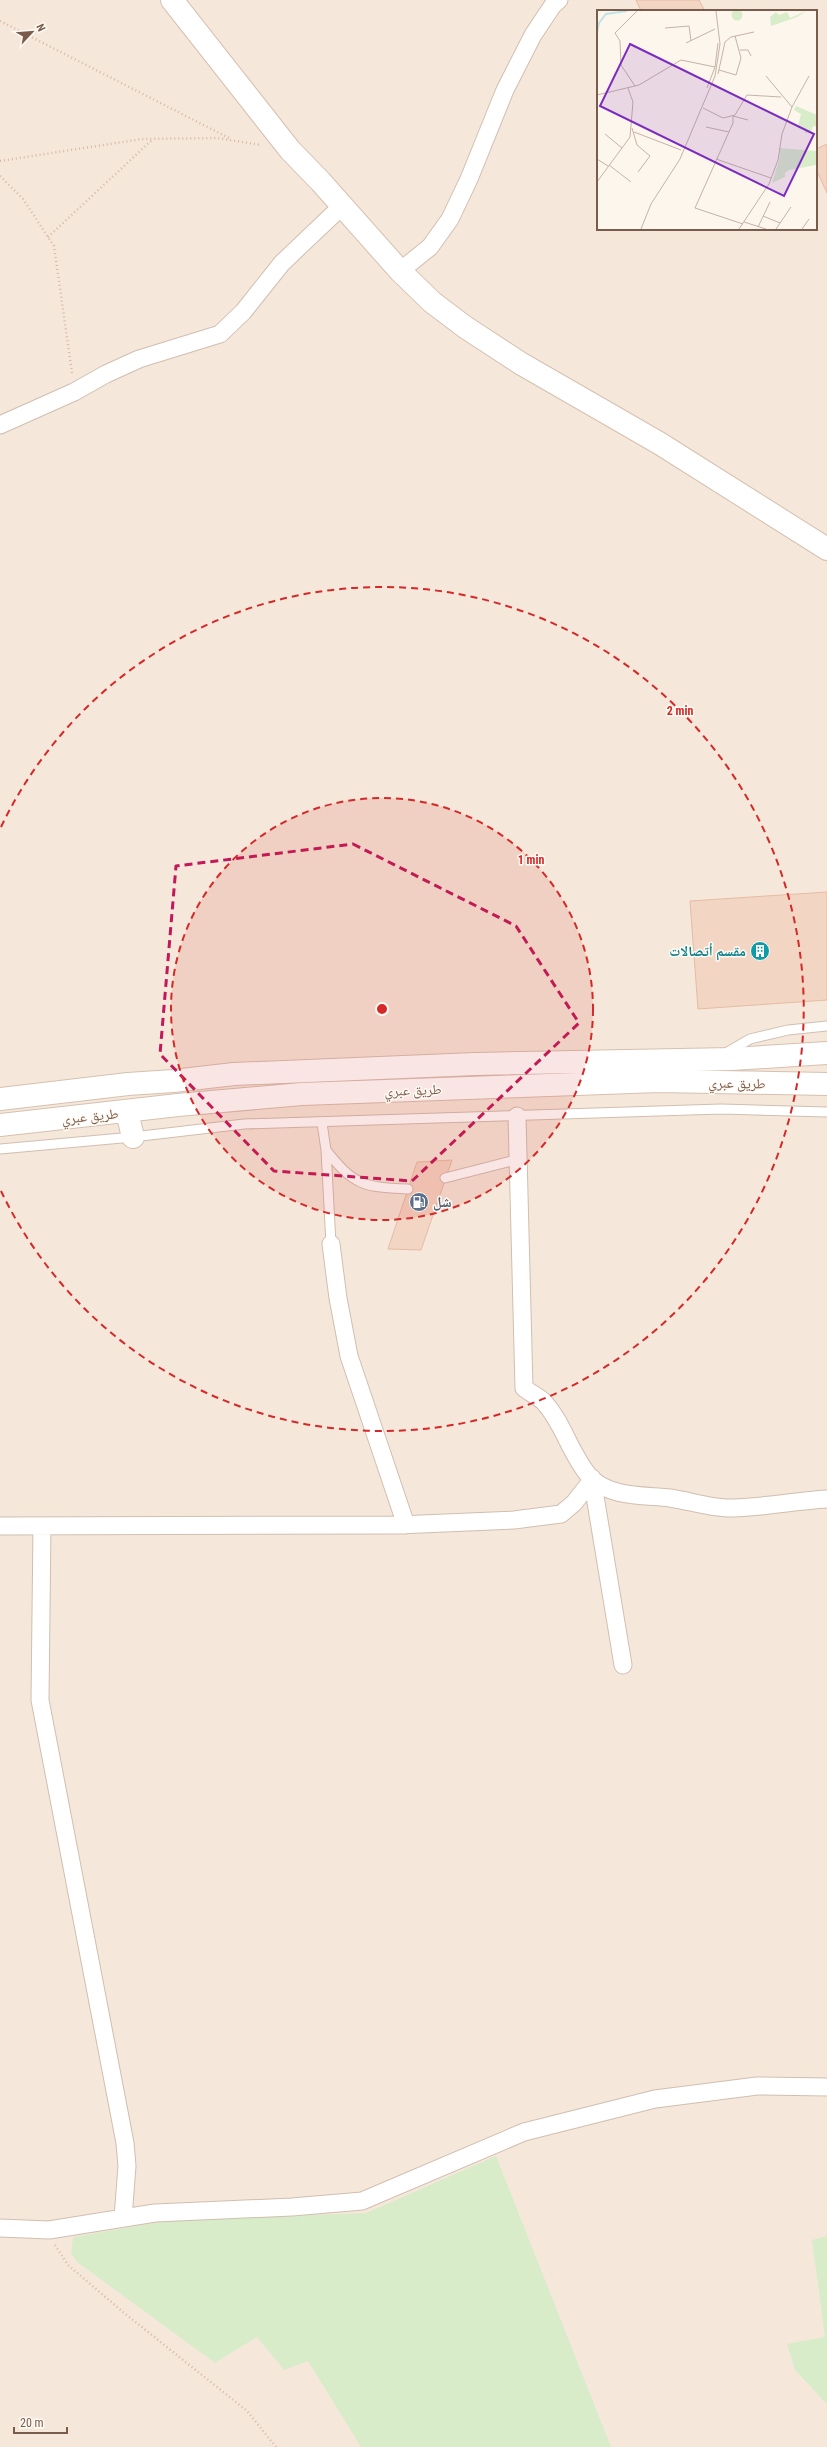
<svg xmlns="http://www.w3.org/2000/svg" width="827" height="2447" viewBox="0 0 827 2447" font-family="'Roboto Condensed','Noto Naskh Arabic',sans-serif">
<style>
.residential{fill:#f5e8da;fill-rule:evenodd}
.green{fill:#d8ecc9}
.building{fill:#f3d5c3;stroke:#e6bba3}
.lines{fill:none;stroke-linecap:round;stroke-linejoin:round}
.service-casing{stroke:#d1beb0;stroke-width:11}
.minor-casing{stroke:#d1beb0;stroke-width:19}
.secondary-casing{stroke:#d6c0b0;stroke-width:24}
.path{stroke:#d9b8a5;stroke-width:2.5;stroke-dasharray:1 3;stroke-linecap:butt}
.service{stroke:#fff;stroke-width:9}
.minor{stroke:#fff;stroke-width:17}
.secondary{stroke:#fff;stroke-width:22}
.marked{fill:none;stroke:#c2185b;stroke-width:3;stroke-dasharray:8 5;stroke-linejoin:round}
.ring{fill:none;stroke:#d62828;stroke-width:2;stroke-dasharray:7 5}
.labels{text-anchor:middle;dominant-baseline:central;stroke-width:3;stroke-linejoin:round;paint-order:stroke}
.culture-label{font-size:14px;font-weight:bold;fill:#0d838f;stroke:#fffaf3;text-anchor:end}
.street-label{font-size:14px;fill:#7a5c4d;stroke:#fffaf3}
.service-label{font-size:14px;font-weight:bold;fill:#4e5e75;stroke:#fffaf3;text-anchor:start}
.inset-river{fill:none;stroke:#bfe3e8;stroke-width:2}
.inset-road{fill:none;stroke:#c5b3a7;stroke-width:1}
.view{fill:#7b2cbf;fill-opacity:0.15;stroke:#7b2cbf;stroke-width:2}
.inset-edge{fill:none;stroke:#7a5c4d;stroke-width:2}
.centre{fill:#d62828;stroke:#fffaf3;stroke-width:2}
.ring-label{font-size:12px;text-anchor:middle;font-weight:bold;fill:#d62828;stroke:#fffaf3;stroke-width:3;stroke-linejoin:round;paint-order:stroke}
</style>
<rect width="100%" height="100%" fill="#fdf6ec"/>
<path class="residential" d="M0 0H827V2447H0ZM598 11H816V229H598Z"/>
<path class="green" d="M496 2156 611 2447H361L308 2361 284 2370 257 2337 215 2363 77 2262 71 2253 73 2237 171 2220 366 2213Z
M827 2236V2404L795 2370 787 2344 825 2337 812 2240Z"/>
<path class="building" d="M636 0H699L705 11H641Z
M827 144V193L816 169V149Z
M827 892V1000L698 1009 690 901Z
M452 1160 421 1250 388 1249 417 1162Z"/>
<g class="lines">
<defs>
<path id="service" d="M726 1053 750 1039 788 1030 827 1026
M322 1123 326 1150 331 1244
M0 1149 133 1137 244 1124 721 1109 827 1112
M326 1150C354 1186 364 1187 408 1189
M445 1178 519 1159"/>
<path id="minor" d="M400 271 430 247 450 219 469 179 505 90 533 35 553 5 559 0
M0 425 74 392 106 374 139 359 220 334 243 312 282 263 342 206
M517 1116 524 1388C530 1393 539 1397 544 1402 564 1424 570 1454 590 1477 610 1498 645 1495 670 1498 689 1501 708 1507 727 1508 761 1508 794 1501 827 1499
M331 1244 338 1298 349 1356 406 1525
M592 1478 623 1665
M0 1526 398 1525 514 1520 561 1514 574 1503 592 1480
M42 1526 40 1700 125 2143 127 2166 123 2218
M0 2228 49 2230 155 2213 292 2207 362 2201 524 2132 655 2099 757 2086 827 2087"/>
<path id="secondary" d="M172 0 290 150 321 182 400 271 432 302 465 327 520 363 659 443 827 549
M0 1099 128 1084 173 1081 234 1074 475 1064 732 1059 827 1053
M127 1112 133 1137
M0 1125 178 1105 302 1094 659 1081 827 1084"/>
</defs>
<use href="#service" class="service-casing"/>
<use href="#minor" class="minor-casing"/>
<use href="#secondary" class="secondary-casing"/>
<path class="path" d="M0 21 231 139
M0 161 142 139 217 138 261 145
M0 176 23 199 54 246 72 373
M48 237 153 139
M55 2245 68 2265 123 2312 247 2411 276 2447"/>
<use href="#service" class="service"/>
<use href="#minor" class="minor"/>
<use href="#secondary" class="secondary"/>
</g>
<path class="marked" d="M353 844 516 926 579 1023 412 1181 274 1171 160 1054 176 866Z"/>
<circle cx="382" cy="1009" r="211" fill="#d62828" fill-opacity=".12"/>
<g class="ring">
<circle cx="382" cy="1009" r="211"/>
<path d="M1 827A422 422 0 1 1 1 1191"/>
</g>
<defs>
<symbol id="building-disc" viewBox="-11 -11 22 22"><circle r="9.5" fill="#0f9aa8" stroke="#fffaf3"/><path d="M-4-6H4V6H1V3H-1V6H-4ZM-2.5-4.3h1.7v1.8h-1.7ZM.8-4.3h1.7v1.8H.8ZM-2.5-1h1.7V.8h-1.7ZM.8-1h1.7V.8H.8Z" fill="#fff"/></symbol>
<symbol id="fuel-disc" viewBox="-11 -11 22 22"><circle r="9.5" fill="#5c6f8a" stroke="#fffaf3"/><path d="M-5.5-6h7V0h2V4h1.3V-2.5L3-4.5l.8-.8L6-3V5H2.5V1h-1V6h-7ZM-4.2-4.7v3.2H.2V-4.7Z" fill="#fff"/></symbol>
</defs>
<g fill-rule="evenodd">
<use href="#building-disc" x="749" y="940" width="22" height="22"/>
<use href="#fuel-disc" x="408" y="1191" width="22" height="22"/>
</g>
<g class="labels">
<g class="culture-label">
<text x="746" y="951">مقسم أتصالات</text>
</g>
<g class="street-label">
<text transform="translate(737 1083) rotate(1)">طريق عبري</text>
<text transform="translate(413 1090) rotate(-2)">طريق عبري</text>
<text transform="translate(90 1116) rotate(-6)">طريق عبري</text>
</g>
<g class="service-label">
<text x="433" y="1202">شل</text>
</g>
</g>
<g transform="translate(597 10)">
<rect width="220" height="220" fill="#fdf6ec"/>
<path d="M134.5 5a5.5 5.5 0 1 1 11 0a5.5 5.5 0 1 1-11 0ZM209 1 200 7 174 16 173 7 179 2 182 5 190 2 193 8ZM199 96 220 105V117L216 116 214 122 208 123V120L201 117 204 104 197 100ZM183 138 220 141 219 155 192 160 188 163V167L175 173 182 150Z" fill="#d8ecc9"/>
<path class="inset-river" d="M0 23 2 13 9 4 30 1"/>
<path class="inset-road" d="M68 18 92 16 94 31M89 33 118 19M143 40H151L154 46M122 60 139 65 144 48 138 26M121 64 128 32 134 27 157 22M38 76 24 55 23 31 18 23 40 1M110 78 118 57 121 33M0 85 42 75 84 50 118 57M195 97 212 66M106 98 126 108 138 105 150 85 184 87M136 106V113L98 198 146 214M136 106 151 110M109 117 132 122M35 118 40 135 53 146 41 162M37 122 84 140M8 124 25 138M0 149 11 156M119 149 174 168M12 155 34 172M0 172 33 127 36 92 31 78M166 206 183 213M147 212 169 219M161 217 173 192M44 219 54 194 83 149 118 66 123 34 119 1M142 219 172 174 181 150 185 124 195 97 169 66M179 219 194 197M205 219 212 209"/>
<path class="view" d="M33 34 217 124 187 186 3 96Z"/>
<rect width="220" height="220" class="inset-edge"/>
</g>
<circle cx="382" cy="1009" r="6" class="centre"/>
<g class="ring-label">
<text x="680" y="715">2 min</text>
<text x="531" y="864">1 min</text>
</g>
<g transform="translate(32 32) rotate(64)" stroke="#fffaf3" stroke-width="3" paint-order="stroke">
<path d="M0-3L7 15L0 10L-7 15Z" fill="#7a5c4d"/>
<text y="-6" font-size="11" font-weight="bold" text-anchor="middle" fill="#7a5c4d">N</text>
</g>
<path d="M14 2427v6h53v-6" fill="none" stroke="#7a5c4d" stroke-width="2"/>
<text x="20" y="2427" font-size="12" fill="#7a5c4d" stroke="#fffaf3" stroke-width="3" paint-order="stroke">20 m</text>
</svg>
